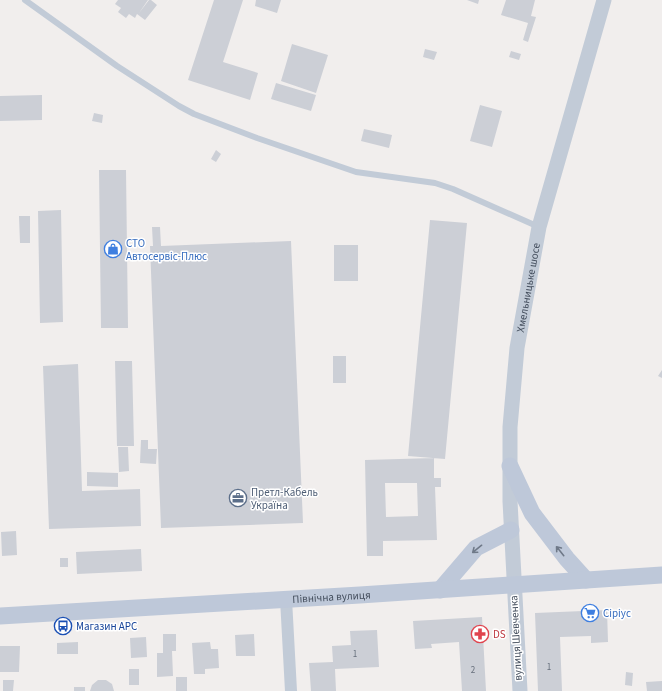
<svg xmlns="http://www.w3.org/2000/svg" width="662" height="691" viewBox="0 0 662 691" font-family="'Source Sans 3',sans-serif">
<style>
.building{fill:#cccfd6;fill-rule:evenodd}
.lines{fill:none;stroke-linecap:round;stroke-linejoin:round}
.service{stroke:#c2cbd7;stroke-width:6}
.minor{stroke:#c2cbd7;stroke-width:12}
.tertiary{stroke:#c2cbd7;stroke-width:15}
.secondary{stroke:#bec8d9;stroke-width:17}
.oneway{stroke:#6f7988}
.labels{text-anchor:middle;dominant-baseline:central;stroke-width:3;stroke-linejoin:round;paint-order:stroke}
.number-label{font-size:9px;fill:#666e7b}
.shop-label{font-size:11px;fill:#366cbe;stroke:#fff;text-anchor:start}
.street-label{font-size:11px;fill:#444e5d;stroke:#fff}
.service-label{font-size:11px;fill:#4e5e75;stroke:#fff;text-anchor:start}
.transit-label{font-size:11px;fill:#164399;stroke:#fff;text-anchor:start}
.health-label{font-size:11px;fill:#be3a42;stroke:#fff;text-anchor:start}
</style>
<rect width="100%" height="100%" fill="#f1eeed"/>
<path class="building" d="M118 0H148L139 13 149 0H151L157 5 145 20 137 14 135 18 129 14 126 18 118 12 121 8 115 4Z
M214 0H243L223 62 258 73 250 100 188 80Z
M256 0H281L277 13 255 6Z
M467 0H479L478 4Z
M506 0H535L531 16 536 17 528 42 523 40 528 23 501 15Z
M292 44 328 55 316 93 281 81Z
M425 49 437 52 434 60 423 57Z
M511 51 521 54 519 60 509 57Z
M276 83 316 95 311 111 271 99Z
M42 95V120L0 121V96Z
M480 105 502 111 492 147 470 141Z
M94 113 103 115 102 123 92 121Z
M364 129 392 135 389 148 361 141Z
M216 150 221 154 216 162 211 159Z
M99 170H126L128 328H101Z
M61 210 63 322 40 323 38 211Z
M19 216H30V243H20Z
M430 220 467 223 445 459 408 456Z
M152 227H160L161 246 291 241 303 523 161 528 150 246H153Z
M334 245H358V281H334Z
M333 356H346V383H333Z
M115 361H132L134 446H117Z
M78 364 82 491 140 489 141 526 49 529 43 366Z
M662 370V378L658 376Z
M141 440H148V449H157L156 464 140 463Z
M118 447H128L129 471 119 472Z
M434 458V478H441V487H435L437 540 383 541V556H367L365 460ZM385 483H417L418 516 386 517Z
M87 472 118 473V487L87 486Z
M16 531 17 555 2 556 1 532Z
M141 549 142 571 77 574 76 552Z
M60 558H68V567H60Z
M607 610 608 642 591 643V636L560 637 562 691H538L535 613Z
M482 617 486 691H462L459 642 431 644 432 648 415 649 413 621Z
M377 630 379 667 335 669 336 691H311L309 663 333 662 332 646 351 645 350 631Z
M163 634H176V651H172L173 676 157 677V653H163Z
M254 634 255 656H236L235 635Z
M146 637 147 657 131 658 130 638Z
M78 642V654H57V643Z
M210 642 211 649H218L219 668 205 669V674H194L192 643Z
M0 646H20L19 672H0Z
M129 669H139V685H129Z
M626 672 633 673 632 686 625 685Z
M176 677H187V691H176Z
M3 680H14L13 691H3Z
M98 680H106L112 684 114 691H90L92 685Z
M662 681V691H647L646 682Z
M74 687H85V691H74Z"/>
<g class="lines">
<path class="service" d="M25 0 117 66 179 106 194 114 257 138 356 172 435 183 453 189 539 227"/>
<path class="minor" d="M286 599 291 691"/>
<path class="tertiary" id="s1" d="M520 691 510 501V427L517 348 539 227 604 0"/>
<g class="secondary">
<path d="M510 466 532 513 567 559 586 580"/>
<path d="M440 590 476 548 511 530"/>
<path id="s2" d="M0 616 360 595 662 575"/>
</g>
</g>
<defs><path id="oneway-shaft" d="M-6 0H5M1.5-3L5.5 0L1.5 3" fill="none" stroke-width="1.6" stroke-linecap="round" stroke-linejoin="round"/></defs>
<g class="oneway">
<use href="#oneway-shaft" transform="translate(477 549) rotate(141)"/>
<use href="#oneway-shaft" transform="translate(560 551) rotate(-129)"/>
</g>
<defs>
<symbol id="shop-ring" viewBox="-11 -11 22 22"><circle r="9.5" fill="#fff" stroke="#3f7fe0" stroke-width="1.5"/><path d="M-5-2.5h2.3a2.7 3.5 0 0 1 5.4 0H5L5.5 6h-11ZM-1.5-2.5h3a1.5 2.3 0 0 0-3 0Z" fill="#3f7fe0"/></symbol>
<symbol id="office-ring" viewBox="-11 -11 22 22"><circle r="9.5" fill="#fff" stroke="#5c6f8a" stroke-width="1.5"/><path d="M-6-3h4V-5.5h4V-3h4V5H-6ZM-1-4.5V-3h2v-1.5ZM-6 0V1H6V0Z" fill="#5c6f8a"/></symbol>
<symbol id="supermarket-ring" viewBox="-11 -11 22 22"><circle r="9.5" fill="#fff" stroke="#3f7fe0" stroke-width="1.5"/><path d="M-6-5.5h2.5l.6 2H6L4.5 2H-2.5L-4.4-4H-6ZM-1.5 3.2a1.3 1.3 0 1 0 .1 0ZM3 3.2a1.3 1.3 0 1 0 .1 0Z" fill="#3f7fe0"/></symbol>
<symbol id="bus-ring" viewBox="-11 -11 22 22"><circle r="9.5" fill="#fff" stroke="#1a4fb4" stroke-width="1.5"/><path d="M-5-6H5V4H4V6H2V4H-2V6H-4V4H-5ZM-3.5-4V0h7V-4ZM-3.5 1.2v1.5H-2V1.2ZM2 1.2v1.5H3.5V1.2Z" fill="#1a4fb4"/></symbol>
<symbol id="pharmacy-ring" viewBox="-11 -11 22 22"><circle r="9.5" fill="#fff" stroke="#e0444e" stroke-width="1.5"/><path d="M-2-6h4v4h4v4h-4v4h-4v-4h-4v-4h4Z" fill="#e0444e"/></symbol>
</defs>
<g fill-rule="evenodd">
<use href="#shop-ring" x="103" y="239" width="20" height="20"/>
<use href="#office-ring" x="228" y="488" width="20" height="20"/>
<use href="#supermarket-ring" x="580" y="603" width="20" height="20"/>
<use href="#bus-ring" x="53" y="616" width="20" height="20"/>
<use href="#pharmacy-ring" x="470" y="624" width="20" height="20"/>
</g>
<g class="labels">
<g class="number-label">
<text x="355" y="654">1</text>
<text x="549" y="667">1</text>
<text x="473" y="670">2</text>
</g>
<g class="shop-label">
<text x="126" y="243">СТО<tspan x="126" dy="13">Автосервіс-Плюс</tspan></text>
<text x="603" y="613">Сіріус</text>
</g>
<g class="street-label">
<text stroke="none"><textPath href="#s1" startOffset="405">Хмельницьке шосе</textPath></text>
<text stroke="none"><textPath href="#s2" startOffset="332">Північна вулиця</textPath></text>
<text transform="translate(516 638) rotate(-93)">вулиця Шевченка</text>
</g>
<g class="service-label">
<text x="251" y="492">Претл-Кабель<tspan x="251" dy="13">Україна</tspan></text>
</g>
<g class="transit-label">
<text x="76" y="626">Магазин АРС</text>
</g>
<g class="health-label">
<text x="493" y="634">DS</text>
</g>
</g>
</svg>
